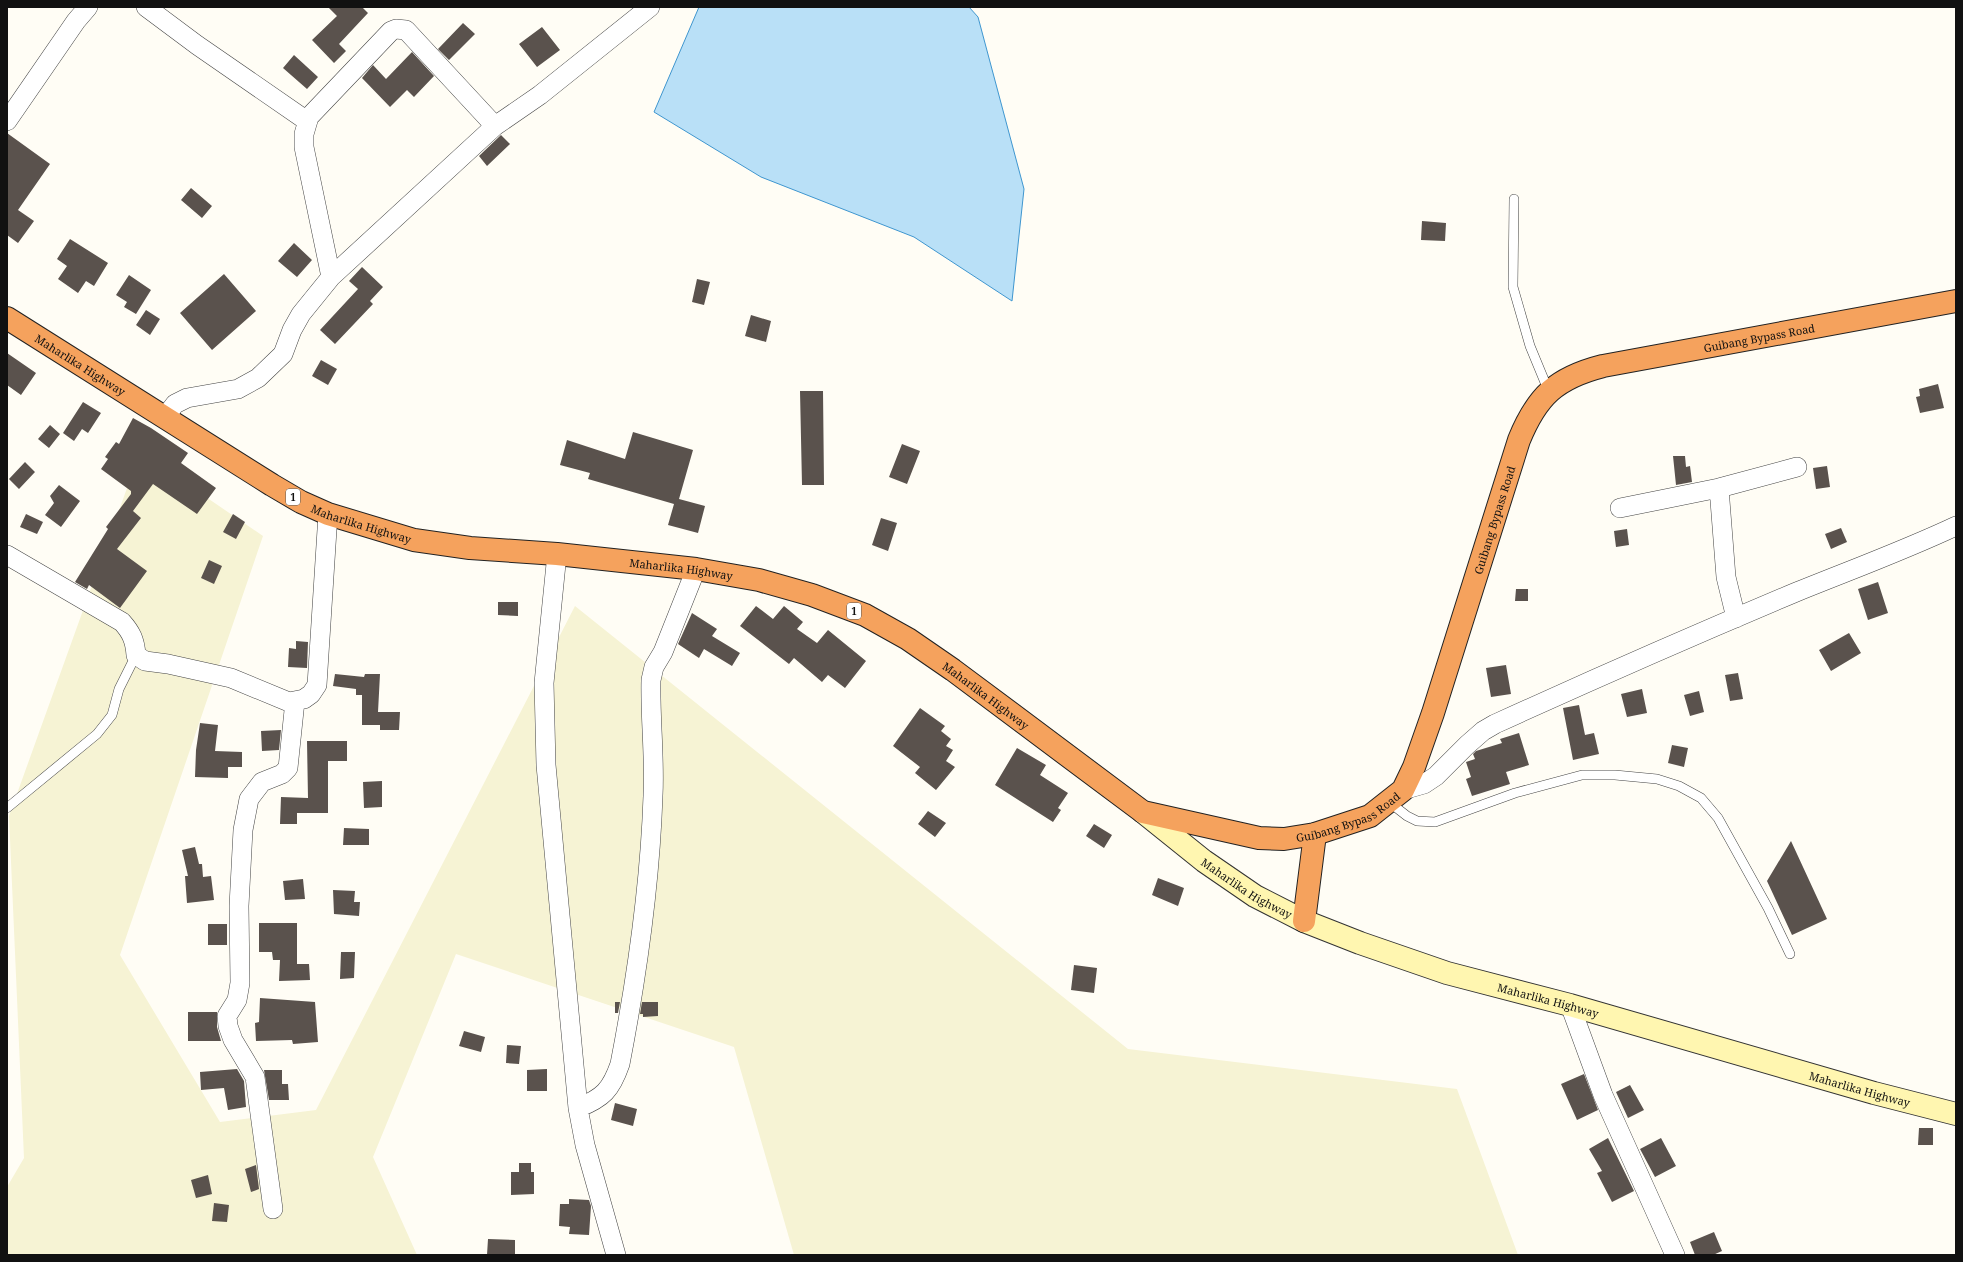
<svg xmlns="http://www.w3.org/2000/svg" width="1963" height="1262" viewBox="0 0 1963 1262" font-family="'Noto Serif',serif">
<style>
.farmland{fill:#f6f3d4}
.water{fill:#b9e0f7;stroke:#3f96cf}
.building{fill:#5a524d}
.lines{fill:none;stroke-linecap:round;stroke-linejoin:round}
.lane-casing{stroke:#444;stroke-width:10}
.street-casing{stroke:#444;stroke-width:20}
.secondary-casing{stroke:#333;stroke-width:24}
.highway-casing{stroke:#222;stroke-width:24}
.lane{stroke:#fff;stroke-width:9}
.street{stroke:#fff;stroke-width:19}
.secondary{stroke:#fff6b0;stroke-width:22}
.highway{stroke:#f5a25d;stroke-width:22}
.labels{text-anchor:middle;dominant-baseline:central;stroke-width:4;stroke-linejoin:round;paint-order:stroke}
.shield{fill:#fff;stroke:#585858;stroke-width:1}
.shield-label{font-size:10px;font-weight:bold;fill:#111}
.street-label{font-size:11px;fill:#111;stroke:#fff}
</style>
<rect width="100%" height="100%" fill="#fffdf5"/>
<path class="farmland" d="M140 452 263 536 120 955 220 1122 316 1110 575 606 1128 1049 1457 1089 1518 1255H794L734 1047 456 954 373 1157 417 1255H7V1187L24 1158 9 816Z"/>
<path class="water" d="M699 7H969L978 17 1024 189 1012 301 914 237 761 177 654 112Z"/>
<path class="building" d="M328 7H362L368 13 339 44 346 51 334 63 312 40 337 16Z
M463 23 475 34 449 60 438 49Z
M542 27 560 50 537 67 519 44Z
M412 52 434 76 414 97 407 90 390 107 362 78 373 65 386 79Z
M294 55 318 77 307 89 283 68Z
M7 133 50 164 18 210 34 221 18 243 7 235Z
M501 135 510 144 487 166 479 156Z
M191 188 212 206 202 218 181 200Z
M1422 221 1446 223 1445 241 1421 240Z
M70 239 108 263 94 286 86 281 78 293 58 279 67 266 57 259Z
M294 243 312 260 297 277 278 261Z
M362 267 383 287 370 301 373 304 335 344 320 330 358 289 349 281Z
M224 274 256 311 212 350 180 313Z
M129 275 151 290 136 314 124 307 127 302 116 295Z
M697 279 710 282 704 305 692 302Z
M146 310 160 319 150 335 136 325Z
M751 315 771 321 766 342 745 336Z
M7 353 36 373 21 395 7 385Z
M321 360 337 369 328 385 312 376Z
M1938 384 1944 408 1920 413 1916 397 1920 396 1919 389Z
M800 391H823L824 485H802Z
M83 402 101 413 88 433 82 429 74 441 63 433Z
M133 418 151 428 188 453 181 463 216 488 197 514 153 484 133 511 141 518 117 549 147 571 120 608 89 585 87 589 75 582 108 529 106 527 131 494V491L101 469 108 459 105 457 116 442 119 444Z
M50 425 60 434 49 448 38 439Z
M633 432 693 450 679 499 705 506 698 533 668 525 674 504 588 479 590 473 560 465 567 440 625 459Z
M902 444 920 451 907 484 889 477Z
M1673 456H1685L1686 467 1690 466 1692 482 1676 485Z
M25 462 35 472 19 489 9 479Z
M1827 466 1830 487 1816 489 1813 468Z
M59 485 80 501 61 527 45 515 54 503 50 496Z
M26 514 43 522 37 534 20 527Z
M233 514 245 522 236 539 223 532Z
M881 518 897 523 888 551 872 545Z
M1841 528 1847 542 1831 549 1825 534Z
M1627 529 1629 545 1616 547 1614 531Z
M209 560 222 566 214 584 201 578Z
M1878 582 1888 613 1868 620 1858 589Z
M1516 589H1528V601H1515Z
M498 602H518V616L498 615Z
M756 606 773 619 784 606 803 622 797 629 817 643 828 630 866 661 845 688 828 675 822 682 794 658 789 664 740 626Z
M692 613 717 629 712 636 740 653 732 666 704 649 699 658 678 644Z
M1849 633 1861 653 1831 671 1819 650Z
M296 641 308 642 307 668 288 667 289 648 296 649Z
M1506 665 1511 694 1491 697 1486 668Z
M1738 673 1743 699 1730 701 1725 675Z
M335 674 364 677 365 674H380L378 712H400L399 730H380V725H362V695H356V689L333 686Z
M1642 689 1647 713 1627 717 1621 694Z
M1699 691 1704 712 1690 716 1684 695Z
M1579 705 1585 735 1594 733 1599 754 1573 760 1563 708Z
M920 708 945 726 941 731 951 739 946 746 953 750 946 761 955 767 936 790 915 773 920 767 893 746Z
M200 723 218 725 215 751 242 752V767H228V778L195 777 196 750Z
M281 730 279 750 262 751 261 731Z
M1519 733 1529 765 1506 772 1510 784 1472 796 1466 779 1471 777 1466 762 1475 759 1473 754 1476 751 1502 743 1500 739Z
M307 741H347V761H328V813H297V824H280L281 797 308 798Z
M1672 745 1688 748 1684 767 1668 763Z
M1017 748 1046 765 1040 775 1068 793 1058 808 1061 810 1053 822 995 785Z
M382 781V807L364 808 363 782Z
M928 811 946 823 935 837 918 824Z
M1094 824 1112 835 1104 848 1086 836Z
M344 828 369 829V845H343Z
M1791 841 1827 919 1792 935 1767 881Z
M195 847 199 864H202L203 877 211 876 214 900 187 903 185 876H188L182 850Z
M1158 878 1184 888 1178 906 1152 895Z
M303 879 305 899 285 900 283 881Z
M333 890 355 891 354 902H360L359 916 334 914Z
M259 923H297V964H309L310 980 279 981 280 960H273L272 952H259Z
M208 924H227V945H208Z
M341 952H355L354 978 340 979Z
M1074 965 1097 968 1094 993 1071 990Z
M260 998 315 1002 318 1042 293 1044 292 1040 256 1041 255 1023 259 1022Z
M615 1002H620L618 1013H615Z
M642 1002H658V1016L643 1017V1014H640Z
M188 1012H217V1027L221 1041H188Z
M464 1031 485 1037 481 1052 459 1046Z
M507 1045 521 1046 519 1064 506 1063Z
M237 1069 244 1081 246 1107 228 1110 224 1088 201 1090 200 1072Z
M547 1069V1091H527V1070Z
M264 1070H282V1084H288L289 1100H269Z
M1584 1074 1598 1110 1577 1120 1561 1084Z
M1630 1085 1644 1110 1628 1118 1616 1092Z
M615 1103 637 1109 633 1126 611 1120Z
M1919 1128H1933V1145H1918Z
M1608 1138 1634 1191 1612 1202 1597 1173 1602 1171 1589 1149Z
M1661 1138 1676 1166 1655 1177 1640 1149Z
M519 1163H531V1172H534V1194L511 1195V1172H519Z
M256 1165 259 1189 251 1192 245 1169Z
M208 1175 212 1194 196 1198 191 1180Z
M569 1199 589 1200 591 1206 589 1235 569 1234 570 1227 559 1226 560 1204H569Z
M214 1203 229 1205 227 1222 212 1221Z
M1714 1232 1722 1251 1713 1255H1695L1690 1242Z
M488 1239 515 1240V1255H487Z"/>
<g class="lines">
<defs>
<path id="lane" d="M1514 199 1513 287 1530 346 1549 392
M1389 802 1407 816 1417 821 1435 822 1515 793 1582 775H1615L1657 779 1679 786 1701 798 1718 818 1768 908 1790 954
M7 808 97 734 112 715 119 689 136 655"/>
<path id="street" d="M146 7 197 45 307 121
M7 121 76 21 88 7
M331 277 304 147V134L309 117 391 31 396 29 406 30 495 126
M165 417 175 404 187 398 238 389 258 378 283 354 292 330 301 314 331 277 495 126 540 95 650 7
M1719 488 1726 577 1736 618
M1620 508 1719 488 1797 467
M557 554 544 683 546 765 578 1108
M7 555 122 622C131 632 135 640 136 655L145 661 168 664 231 678 289 702 304 699 311 694 317 685 328 514
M1403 790 1424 784 1436 776 1467 745 1483 731 1495 724C1594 679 1694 635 1794 593 1848 571 1903 551 1956 526
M1570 1005 1603 1095 1675 1255
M273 1209 255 1077 233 1040 228 1026 227 1016 237 1000 240 983 239 906 243 830 249 799 262 782 282 774 288 768 295 701
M616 1255 585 1145 578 1108C603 1098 611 1090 620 1064 637 976 650 885 653 796 655 757 650 718 651 680L654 667 663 652 696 569"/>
<g id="secondary">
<path id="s1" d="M1143 812 1204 861 1255 896 1304 921 1360 943 1447 973 1570 1005 1874 1093 1956 1114"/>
</g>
<g id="highway">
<path id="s2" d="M7 318 272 485 301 502 328 514 414 540 470 548 557 554 696 569 759 580 812 595 865 615 908 639 953 670 1143 812 1259 838 1284 839 1315 834 1370 816 1403 790 1414 767 1433 713 1519 440C1537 396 1556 378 1603 366L1956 301"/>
<path d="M1304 921 1315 834"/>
</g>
</defs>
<use href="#lane" class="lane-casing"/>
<use href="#street" class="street-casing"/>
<use href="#secondary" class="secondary-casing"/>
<use href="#highway" class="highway-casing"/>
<use href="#lane" class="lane"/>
<use href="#street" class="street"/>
<use href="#secondary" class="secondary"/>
<use href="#highway" class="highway"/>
</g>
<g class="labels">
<g class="shield">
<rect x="286" y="489" width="14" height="16" rx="3"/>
<rect x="847" y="603" width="14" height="16" rx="3"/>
</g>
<g class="shield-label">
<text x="293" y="497">1</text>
<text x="854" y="611">1</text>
</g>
<g class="street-label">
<text stroke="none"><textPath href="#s2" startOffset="2187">Guibang Bypass Road</textPath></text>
<text stroke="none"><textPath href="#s2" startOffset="87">Maharlika Highway</textPath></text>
<text stroke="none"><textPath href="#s2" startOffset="1827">Guibang Bypass Road</textPath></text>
<text stroke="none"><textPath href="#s2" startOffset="411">Maharlika Highway</textPath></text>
<text stroke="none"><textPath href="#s2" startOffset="735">Maharlika Highway</textPath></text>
<text stroke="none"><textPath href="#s2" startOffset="1071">Maharlika Highway</textPath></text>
<text stroke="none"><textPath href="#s2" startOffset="1479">Guibang Bypass Road</textPath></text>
<text stroke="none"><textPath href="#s1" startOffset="129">Maharlika Highway</textPath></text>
<text stroke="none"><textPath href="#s1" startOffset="452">Maharlika Highway</textPath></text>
<text stroke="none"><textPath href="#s1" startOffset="776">Maharlika Highway</textPath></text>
</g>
</g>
<rect width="1963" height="1262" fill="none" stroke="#111111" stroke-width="16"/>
</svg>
